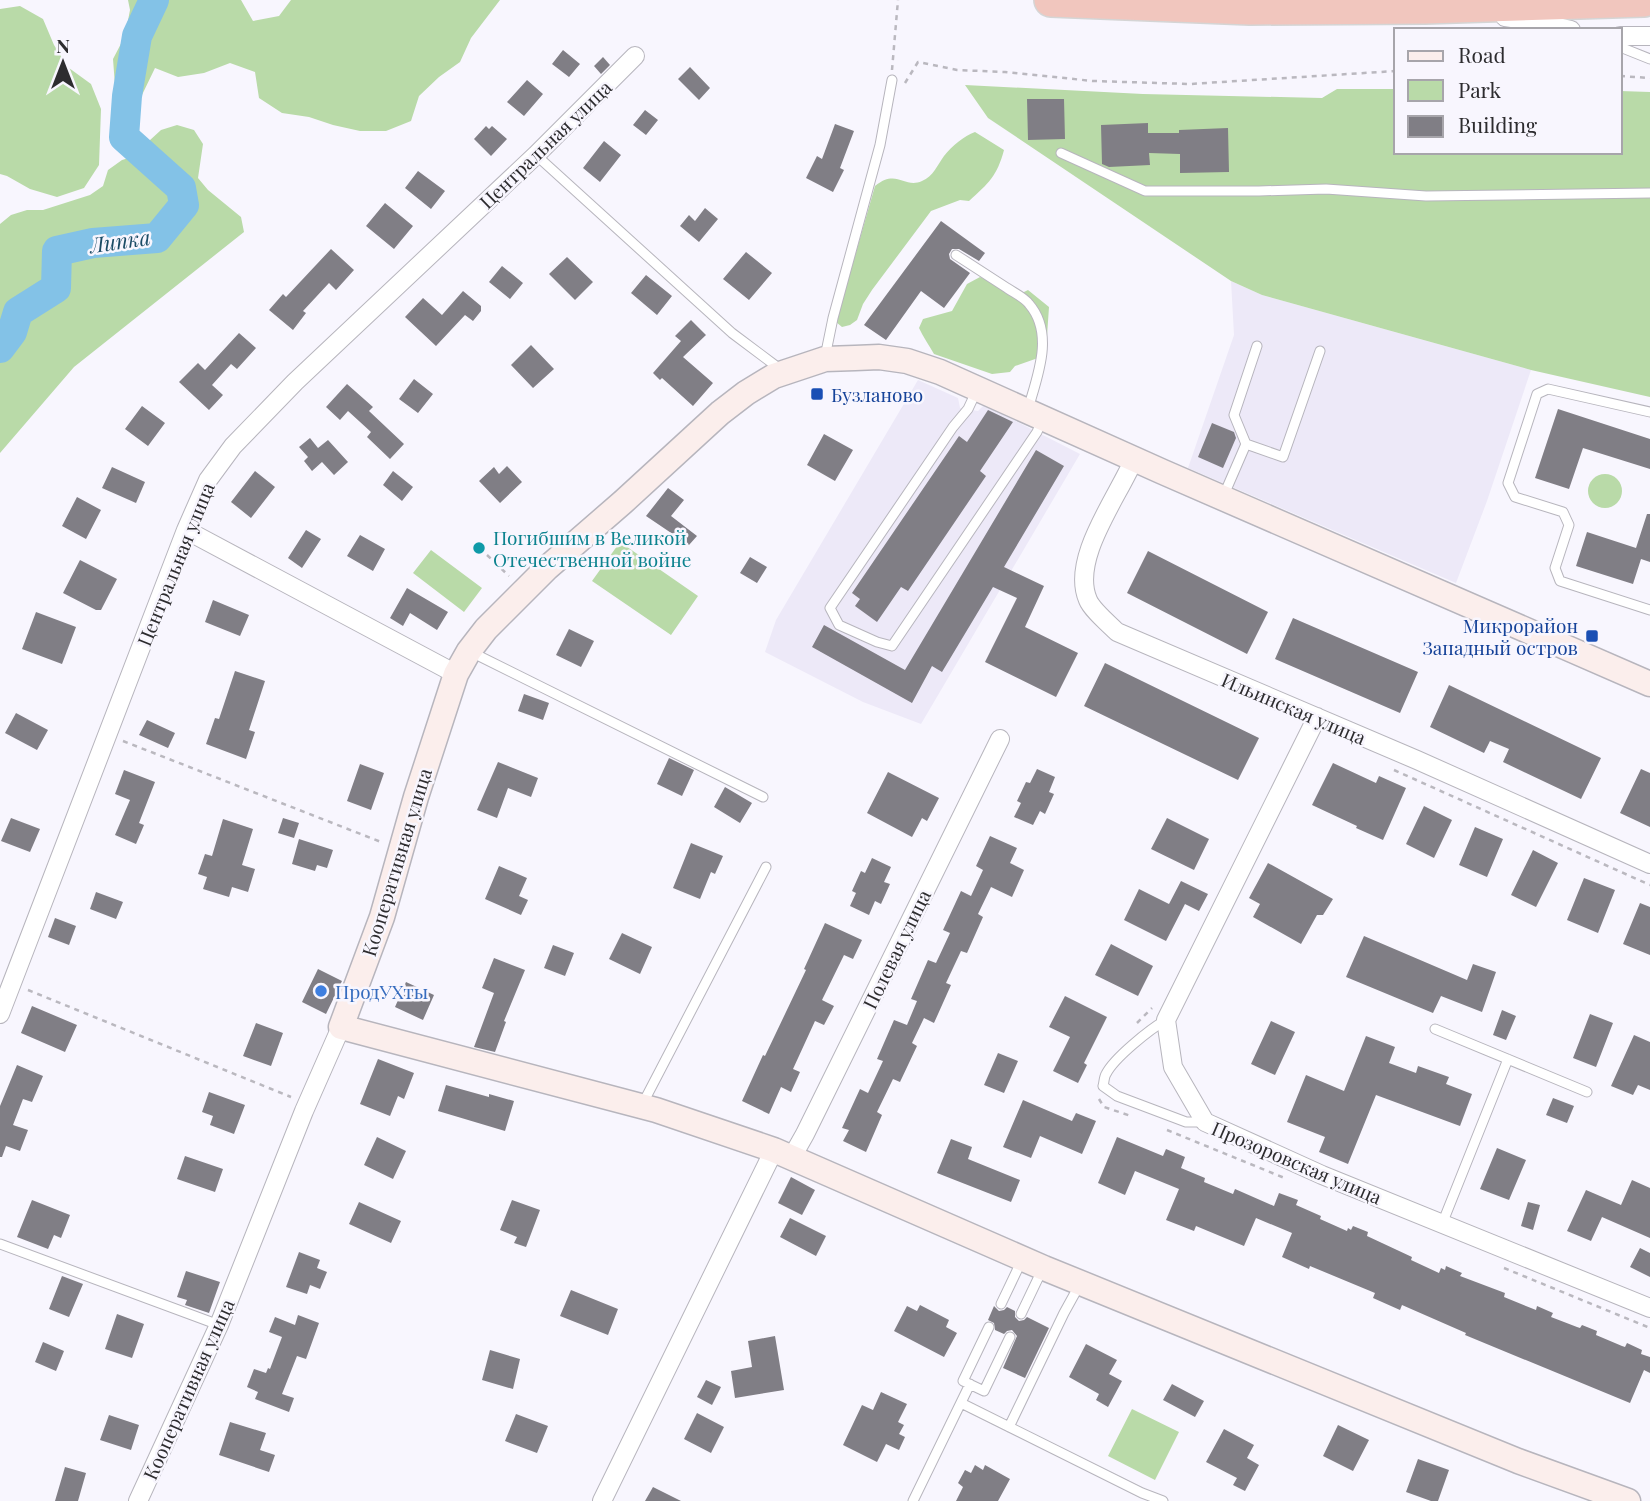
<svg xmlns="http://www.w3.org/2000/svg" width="1650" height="1501" viewBox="0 0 1650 1501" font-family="'Playfair Display',serif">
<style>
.built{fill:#ede9f8}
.green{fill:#b9daa8}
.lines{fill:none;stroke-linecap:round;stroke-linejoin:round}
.river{stroke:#83c2e7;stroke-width:30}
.building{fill:#807e85}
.lane-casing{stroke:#b7b5bd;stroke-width:11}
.street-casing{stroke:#b7b5bd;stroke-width:20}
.secondary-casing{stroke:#b7b5bd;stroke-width:27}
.highway-casing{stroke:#d5d5d5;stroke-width:36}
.path{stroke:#bab8bf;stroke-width:2.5;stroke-dasharray:5 5;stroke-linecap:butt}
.lane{stroke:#fff;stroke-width:9}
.street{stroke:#fff;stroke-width:18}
.secondary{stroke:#fbeeec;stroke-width:24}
.highway{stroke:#f1c6be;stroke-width:33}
.transit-dot{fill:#1a4fb4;stroke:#f8f6fe;stroke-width:2.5}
.culture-dot{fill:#0f9aa8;stroke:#f8f6fe;stroke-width:2.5}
.shop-dot{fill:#3f7fe0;stroke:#f8f6fe;stroke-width:2.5}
.labels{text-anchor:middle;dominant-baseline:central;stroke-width:5;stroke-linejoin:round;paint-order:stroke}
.street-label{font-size:19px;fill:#2d2c2f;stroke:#f8f6fe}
.transit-label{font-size:19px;fill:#164399;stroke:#f8f6fe;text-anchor:start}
.culture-label{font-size:19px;fill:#0d838f;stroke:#f8f6fe;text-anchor:start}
.shop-label{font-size:19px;fill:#366cbe;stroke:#f8f6fe;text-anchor:start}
.water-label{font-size:21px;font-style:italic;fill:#1a4b65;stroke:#f8f6fe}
</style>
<rect width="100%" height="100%" fill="#f8f6fe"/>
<path class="built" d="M1231 281 1262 295 1531 370 1487 501 1456 583 1188 468 1234 335Z
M918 380 958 398 960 408 978 411 984 405 1080 454 921 724 863 702 765 652 776 620Z"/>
<path class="green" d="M128 0H241L253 21 279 16 291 0H500L471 38 460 62 439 77 419 96 411 121 386 131H360L333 125 309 117 282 113 259 98 255 72 230 63 204 73 178 77 155 68 141 97 116 99 113 59 125 36 130 10Z
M20 6 43 19 54 45 69 68 91 84 101 109 99 165 84 188 57 197 30 189 7 176 0 174V9Z
M965 85 1143 94 1322 98 1337 89H1396V152H1620V91L1650 92V397L1531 370 1262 295 1231 281 988 118Z
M177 125 194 130 203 144 198 178 208 190 241 217 244 232 74 367 0 453V224L11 215 27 210H43L90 195 103 186 108 170 122 160 139 155 149 141 161 130Z
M975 132 1004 150C997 176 989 183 969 201L960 200 931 211 872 290 863 304 857 320 850 325 842 327 836 322 875 186C897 168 904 189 922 181 933 177 938 164 944 156 952 146 964 136 975 132Z
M980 277 1020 294 1028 290 1049 307 1047 336 1038 358 1015 366 1010 372 992 374 934 354C929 345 923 337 919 328L923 319 952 311 967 284Z
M1588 491a17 17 0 1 1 34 0a17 17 0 1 1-34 0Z
M620 542 698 596 671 635 592 581Z
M431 550 482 588 464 612 413 573Z
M1132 1409 1179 1432 1155 1480 1108 1456Z"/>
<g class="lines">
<path class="river" d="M0 348 12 332 18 312 56 288 57 251 93 243 157 238 184 205 181 188 124 137 127 96 137 36 154 0"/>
</g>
<path class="building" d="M563 50 580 64 569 77 552 64Z
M603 57 610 65 601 74 594 66Z
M690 67 710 88 699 100 678 79Z
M527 80 543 94 524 116 507 102Z
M1027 99H1064L1065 139 1028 140Z
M645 110 658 120 646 135 633 125Z
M1148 123V133H1179V130L1228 128 1229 172 1180 173V154L1149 153 1150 165 1109 167 1102 164 1101 125Z
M835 124 854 131 840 168 844 170 833 192 806 178 817 156 822 159Z
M486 126 489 129 492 126 507 139 491 156 474 139Z
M604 141 621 155 600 182 583 168Z
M418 171 445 191 431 209 405 188Z
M385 203 413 226 394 249 366 226Z
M705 208 718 219 699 242 680 226 689 215 695 221Z
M941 221 985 253 979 261 959 249H952L949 254 950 259 970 273 944 308 921 291 886 340 864 325Z
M331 249 354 270 336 290 329 283 303 311 306 313 293 330 269 310 283 294 286 297Z
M746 252 772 273 749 300 723 279Z
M567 257 593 282 575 300 549 274Z
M502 266 523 283 510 299 489 282Z
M646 275 672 296 657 315 631 293Z
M463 291 481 306V311L473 321 465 315 436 346 405 317 423 298 442 315Z
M691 320 706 335 683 357 713 383 693 406 662 378 660 380 653 373 681 341 675 336Z
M239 333 256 348 237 369 231 364 212 385 223 395 209 410 179 382 198 363 205 370Z
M531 345 554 369 533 388 511 365Z
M414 379 433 394 418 413 399 399Z
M347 384 373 407 369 411 404 444 390 459 367 437 371 432 348 411 340 420 326 407Z
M142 406 165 423 148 446 125 429Z
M1558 409 1650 439V469L1583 448 1569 489 1535 478Z
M988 410 1013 422 980 471 986 476 908 591 901 587 877 622 855 606 860 599 852 593 959 436 967 442Z
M1212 423 1234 432 1236 438 1223 468 1198 457Z
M824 434 853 450 835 481 807 465Z
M310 438 318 448 328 440 348 462 334 475 322 462 312 471 304 461 308 457 299 447Z
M1036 450 1064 466 1004 567 1044 586 1025 627 1078 653 1056 697 985 662 1017 598 993 587 942 672 932 666 912 703 812 647 824 625 905 670Z
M507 466 522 482 500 503 479 481 494 467 499 474Z
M112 467 145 482 136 503 102 488Z
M255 471 275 487 251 518 231 502Z
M393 471 413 487 402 501 383 485Z
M668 488 684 500 671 516 697 536 689 545 646 516Z
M77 497 101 510 86 539 62 526Z
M1647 514H1650V562L1641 559 1633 584 1576 566 1587 532 1636 548Z
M306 530 321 539 302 568 288 558Z
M360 535 385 549 373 571 347 556Z
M1148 551 1268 612 1247 654 1127 593Z
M750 557 767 567 757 583 740 573Z
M80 560 117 579 101 610H96L63 593Z
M407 588 448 612 437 630 410 613 403 626 390 618Z
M213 600 249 615 240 636 205 622Z
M36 612 76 627 62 664 22 649Z
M1293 618 1418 672 1400 713 1275 659Z
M569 629 594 641 581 667 556 655Z
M1105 663 1259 738 1238 780 1084 706Z
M235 671 265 681 249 730 255 732 246 759 206 744 215 718 219 719Z
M1449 685 1601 758 1581 799 1503 762 1509 749 1490 741 1484 753 1430 727Z
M524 694 549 703 543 720 518 711Z
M16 713 48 730 37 750 5 733Z
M147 720 175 733 168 748 139 735Z
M669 758 694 770 682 796 657 784Z
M498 762 538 778 531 797 508 788 497 818 477 810Z
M1333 763 1376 783 1379 776 1406 788 1383 840 1356 828 1357 826 1312 805Z
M360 764 384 773 371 810 347 801Z
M1037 769 1055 777 1049 792 1054 794 1045 814 1040 811 1033 825 1014 817 1021 803 1017 801 1026 782 1030 783Z
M1641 769 1650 773V827L1620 813Z
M124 770 155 782 139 823 144 825 136 844 115 835 130 800 115 794Z
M888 772 939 798 927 821 922 818 912 837 867 813Z
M725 787 752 803 740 823 714 807Z
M1424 806 1452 820 1434 858 1406 844Z
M11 818 40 829 30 852 1 841Z
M283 818 299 823 294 838 278 833Z
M1167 818 1209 839 1194 870 1151 849Z
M223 819 253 829 242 865 255 869 248 892 232 887 229 897 203 889 207 877 198 874 205 854 212 856Z
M1475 827 1503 839 1487 877 1459 865Z
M990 836 1017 848 1010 863 1024 870 1012 897 991 887 978 914 983 917 967 953 961 951 946 983 951 985 934 1023 924 1018 912 1043 917 1046 900 1082 893 1079 877 1112 882 1115 866 1152 843 1141 849 1130 842 1128 860 1089 868 1093 883 1061 877 1059 894 1020 907 1025 917 1001 911 999 928 960 936 963 950 933 943 930 961 891 971 896 983 870 976 866Z
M299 839 333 850 327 868 317 865 315 871 292 864Z
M691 843 723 856 715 874 711 872 700 899 673 888Z
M1533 850 1558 863 1536 907 1511 895Z
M872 858 891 867 884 882 890 884 881 904 875 901 869 915 850 906 856 893 852 891 861 871 865 873Z
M1268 863 1333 899 1323 915H1317L1301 944 1253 917 1260 904 1249 898Z
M499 866 527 878 519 896 528 900 521 915 485 899Z
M1584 878 1615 890 1598 933 1567 920Z
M1181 881 1208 894 1199 911 1185 904 1166 941 1124 920 1139 889 1169 904Z
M96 892 123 902 116 919 90 909Z
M1640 903 1650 907V955L1623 944Z
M55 918 76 926 69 945 48 937Z
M825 923 862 940 853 959 844 955 822 1000 834 1006 824 1025 815 1021 793 1069 800 1072 791 1092 781 1087 769 1114 742 1101 763 1055 765 1056 806 970 804 969Z
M622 933 652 947 640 974 609 959Z
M1364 936 1467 980 1473 964 1496 972 1482 1012 1441 996 1433 1013 1346 977Z
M1111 944 1153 966 1138 996 1095 975Z
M553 945 574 953 565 976 544 968Z
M494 958 525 970 504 1021 506 1022 495 1052 474 1047 494 993 482 988Z
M318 969 342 981 326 1014 302 1002Z
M406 982 434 995 423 1020 395 1007Z
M1065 996 1107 1017 1084 1063 1087 1065 1078 1083 1053 1071 1070 1037 1049 1027Z
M32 1006 77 1025 65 1052 21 1033Z
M1502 1010 1516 1016 1506 1040 1493 1035Z
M1590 1014 1613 1023 1596 1067 1573 1058Z
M1271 1021 1295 1032 1275 1075 1251 1064Z
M256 1023 283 1033 271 1066 243 1056Z
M1634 1035 1650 1042V1090L1638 1085 1633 1095 1611 1086Z
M1366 1036 1395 1047 1389 1063 1416 1073 1418 1066 1449 1077 1446 1084 1472 1094 1460 1126 1376 1095 1348 1164 1319 1152 1325 1137 1287 1122 1306 1075 1344 1091Z
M998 1053 1018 1061 1004 1093 984 1085Z
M378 1059 414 1073 404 1099 398 1096 390 1116 360 1104Z
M17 1065 43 1076 32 1102 23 1099 13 1125 28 1130 20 1151 6 1146 2 1157H0V1106Z
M446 1085 489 1097V1094L514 1101 505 1131 438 1111Z
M209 1092 245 1105 234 1134 210 1125 213 1116 202 1112Z
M1553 1098 1574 1106 1567 1123 1546 1115Z
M1023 1100 1072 1121 1076 1113 1096 1121 1082 1154 1040 1136 1031 1158 1003 1147Z
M377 1137 406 1151 393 1179 364 1165Z
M1117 1137 1163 1156 1166 1149 1185 1157 1181 1168 1205 1178 1204 1182 1233 1194 1235 1189 1274 1206 1279 1193 1298 1200 1296 1205 1321 1216 1320 1219 1347 1231 1348 1228 1351 1230 1353 1226 1368 1232 1367 1236 1412 1257 1411 1260 1439 1273 1441 1268 1445 1270 1446 1266 1462 1273 1460 1276 1505 1293 1504 1297 1536 1310 1537 1306 1553 1313 1551 1317 1577 1327 1580 1328 1582 1325 1597 1331 1596 1335 1622 1346 1625 1347 1627 1343 1642 1350 1641 1354 1650 1357V1373L1644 1370 1630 1403 1465 1335 1466 1333 1402 1305 1400 1310 1373 1298 1375 1293 1310 1266 1309 1269 1282 1257 1292 1233 1256 1218 1244 1246 1196 1226 1194 1231 1166 1220 1179 1189 1135 1171 1125 1195 1098 1183Z
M951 1139 972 1147 968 1159 1020 1180 1011 1202 937 1173Z
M1497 1148 1526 1160 1509 1200 1480 1189Z
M185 1156 223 1169 215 1192 177 1179Z
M791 1177 815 1190 802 1215 778 1203Z
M1632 1180 1650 1188V1238L1602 1217 1591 1241 1567 1231 1586 1190 1621 1205Z
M32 1200 70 1215 61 1238 54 1235 48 1249 17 1237Z
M512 1200 540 1210 526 1247 514 1243 517 1237 500 1230Z
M359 1202 401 1221 391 1243 349 1224Z
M1528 1202 1540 1205 1533 1230 1521 1226Z
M790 1218 826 1236 816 1256 780 1237Z
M1640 1248 1650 1253V1277L1630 1267Z
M299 1252 320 1260 317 1268 327 1272 320 1289 310 1285 307 1294 286 1287Z
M186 1271 220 1282 209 1313 185 1305 187 1300 177 1297Z
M62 1276 83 1284 69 1317 49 1309Z
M571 1290 618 1309 608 1335 560 1316Z
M920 1305 949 1320 946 1327 957 1333 944 1357 894 1331 907 1306 917 1311Z
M994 1306 999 1311 1004 1310 1007 1307 1015 1311V1317L1019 1321 1024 1320 1027 1317 1049 1328 1025 1378 1003 1368 1017 1336 1012 1330 1007 1331 1004 1334 995 1330 994 1323 988 1320Z
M117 1314 144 1324 132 1358 105 1349Z
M298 1315 319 1323 306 1359 297 1356 282 1394 294 1398 289 1412 255 1399 258 1392 247 1387 254 1369 266 1373 268 1368 270 1369 282 1337 269 1332 275 1317 295 1325Z
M775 1336 784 1390 735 1398 731 1371 752 1367 748 1341Z
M43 1342 64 1351 56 1371 35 1362Z
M1086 1344 1117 1360 1109 1374 1122 1381 1108 1407 1096 1400 1099 1394 1069 1377Z
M490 1350 520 1359 513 1389 482 1380Z
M706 1380 721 1387 712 1405 697 1397Z
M1172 1384 1204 1401 1195 1417 1163 1400Z
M881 1392 907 1404 898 1422 904 1425 899 1434 905 1437 899 1450 886 1444 877 1462 843 1445 862 1405 873 1410Z
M697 1413 724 1427 711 1453 684 1439Z
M516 1414 548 1426 537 1453 505 1441Z
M109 1415 139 1425 131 1450 100 1440Z
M230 1422 266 1433 260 1450 275 1455 269 1472 219 1455Z
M1338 1425 1369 1440 1353 1471 1323 1456Z
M1224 1429 1254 1445 1247 1458 1259 1465 1245 1491 1233 1485 1237 1478 1206 1462Z
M1418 1459 1449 1470 1438 1501H1431L1406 1492Z
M975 1465 983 1470 985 1465 1010 1479 998 1501H956L963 1487 958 1483 965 1470 971 1473Z
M65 1467 86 1473 78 1501H55Z
M653 1487 681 1501H645Z"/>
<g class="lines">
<defs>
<path id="lane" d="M1620 47 1650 59
M1061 153 1145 191H1259L1326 189 1426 196 1650 193
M536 155 732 333 780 369
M956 255C973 266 990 277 1007 288 1014 293 1024 297 1029 304 1055 334 1037 377 1028 409
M825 357 833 318 880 145 892 80
M976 392 968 409 953 427 830 608 839 625 877 642 892 646 1037 432 1042 420
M1650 412 1548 389 1537 394 1508 483 1515 497 1563 512 1569 525 1555 568 1560 581 1650 610
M1246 444 1283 457 1320 351
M1223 497 1246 444 1234 415 1257 346
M471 652 763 797
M1166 1020C1150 1029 1114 1058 1106 1074 1104 1077 1104 1083 1103 1086L1117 1096 1186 1122H1205
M1435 1029 1587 1092
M642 1105 766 867
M1442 1224 1508 1059
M0 1244 219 1325
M1001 1304 1022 1260
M1021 1314 1043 1268
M989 1327 963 1381 984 1391 1010 1337
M961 1403 1142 1493 1163 1501
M1009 1427 1064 1313 1080 1284
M913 1501 970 1384"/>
<path id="street" d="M1505 17 1526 20 1571 30
M1620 36H1650
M1134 459C1118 497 1070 559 1088 600 1092 610 1109 624 1117 632L1417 760 1650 864
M186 530 456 674
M1317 717 1166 1020 1173 1067 1205 1122 1322 1175 1650 1308
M0 1014 186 530 208 480 233 446 295 382 536 155 635 56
M792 1157 805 1134 1000 739
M138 1501 219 1325 304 1111 341 1027
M602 1501 774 1150"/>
<path id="secondary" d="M1628 1501 1518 1461 1044 1268 774 1150 656 1110 341 1027 382 917 416 797 456 674 469 651 486 629 547 568 623 502 720 413 746 393 774 376 825 359 855 358 879 357 907 361 940 372 1163 472 1650 684"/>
<path id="highway" d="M1051 0 1250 8 1425 7 1644 0"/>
</defs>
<use href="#lane" class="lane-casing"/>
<use href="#street" class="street-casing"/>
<use href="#secondary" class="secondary-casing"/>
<use href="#highway" class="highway-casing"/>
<path class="path" d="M892 70 898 0
M1620 76 1650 78
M905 83 918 62 957 70 1005 72 1093 81 1190 84 1396 71
M487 555 509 576
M123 741 381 842
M1394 770 1650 885
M28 990 291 1097
M1137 1023 1152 1008
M1099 1099 1104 1107 1131 1116
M1167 1130 1287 1179
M1504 1268 1650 1328"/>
<use href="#lane" class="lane"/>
<use href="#street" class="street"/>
<use href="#secondary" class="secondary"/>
<use href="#highway" class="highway"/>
</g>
<g class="transit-dot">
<rect x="810" y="387" width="14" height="14" rx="3.5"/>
<rect x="1585" y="629" width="14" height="14" rx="3.5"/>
</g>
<circle class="culture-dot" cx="479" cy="548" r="7"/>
<circle class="shop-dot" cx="321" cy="991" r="7"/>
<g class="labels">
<g class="street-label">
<text transform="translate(545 144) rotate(-44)">Центральная улица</text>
<text transform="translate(175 564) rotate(-68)">Центральная улица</text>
<text transform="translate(1294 708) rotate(23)">Ильинская улица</text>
<text transform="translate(396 862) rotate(-73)">Кооперативная улица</text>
<text transform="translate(896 949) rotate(-64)">Полевая улица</text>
<text transform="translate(1297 1162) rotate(23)">Прозоровская улица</text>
<text transform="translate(188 1389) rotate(-66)">Кооперативная улица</text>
</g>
<g class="transit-label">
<text x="831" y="394">Бузланово</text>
<text x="1578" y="625" text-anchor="end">Микрорайон<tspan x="1578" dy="22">Западный остров</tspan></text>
</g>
<g class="culture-label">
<text x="493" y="537">Погибшим в Великой<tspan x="493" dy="22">Отечественной войне</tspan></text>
</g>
<g class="shop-label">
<text x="335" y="991">ПродУХты</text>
</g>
<g class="water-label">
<text transform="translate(120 240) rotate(-8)">Липка</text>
</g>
</g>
<rect x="1394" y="28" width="228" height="126" fill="#f8f6fe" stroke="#a7a5ab" stroke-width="2"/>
<rect x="1408" y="51" width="35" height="10" fill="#fbeeec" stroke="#a7a5ab" stroke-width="2"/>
<text x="1458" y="63" font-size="21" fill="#2d2c2f">Road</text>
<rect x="1408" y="80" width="35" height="21" fill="#b9daa8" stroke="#a7a5ab" stroke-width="2"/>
<text x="1458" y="98" font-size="21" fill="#2d2c2f">Park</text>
<rect x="1408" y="116" width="35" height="21" fill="#807e85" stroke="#a7a5ab" stroke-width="2"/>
<text x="1458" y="133" font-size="21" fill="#2d2c2f">Building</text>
<g transform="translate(63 63)" stroke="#f8f6fe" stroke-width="5" paint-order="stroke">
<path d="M0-5L12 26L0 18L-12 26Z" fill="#2d2c2f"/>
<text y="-10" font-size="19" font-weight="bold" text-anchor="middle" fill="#2d2c2f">N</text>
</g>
</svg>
